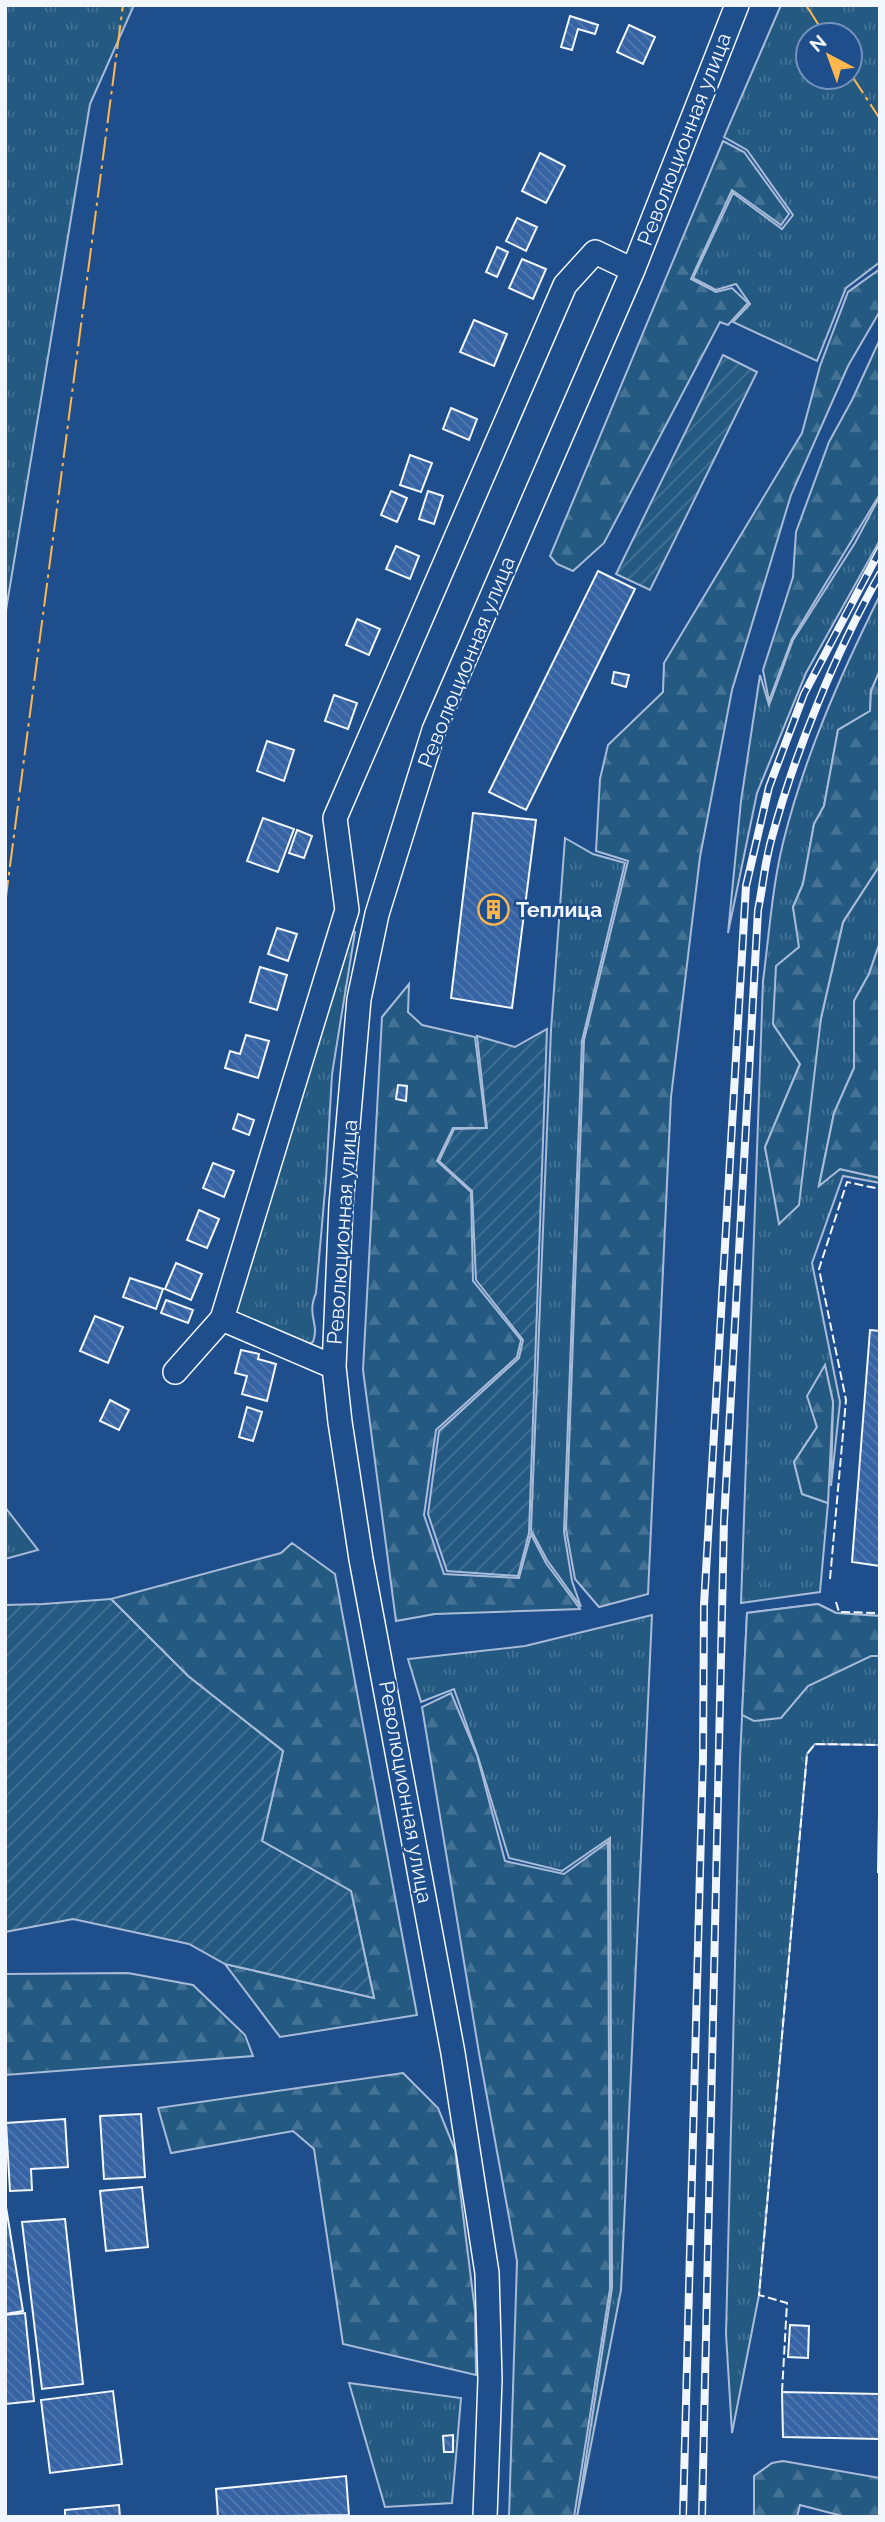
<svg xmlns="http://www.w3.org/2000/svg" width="885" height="2522" viewBox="0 0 885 2522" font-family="Raleway,sans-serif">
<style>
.grass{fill:url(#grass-tufts);stroke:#a8bbd7;stroke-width:2;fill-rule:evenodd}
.forest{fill:url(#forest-firs);stroke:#a8bbd7;stroke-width:2}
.garden{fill:url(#garden-furrows);stroke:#a8bbd7;stroke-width:2}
.building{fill:url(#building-back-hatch);stroke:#f2f6ff;stroke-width:2}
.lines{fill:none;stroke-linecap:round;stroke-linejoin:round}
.minor-casing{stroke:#f2f6ff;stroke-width:26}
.minor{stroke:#1f4e8c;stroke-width:23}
.rail-casing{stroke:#f2f6ff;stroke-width:8}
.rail{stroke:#1f4e8c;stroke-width:5;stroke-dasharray:16;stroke-linecap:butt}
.fence{stroke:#f2f6ff;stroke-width:2;stroke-dasharray:9 3.5;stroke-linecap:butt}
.power{stroke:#ffb74d;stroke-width:2;stroke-dasharray:24 5 3.5 5;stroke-linecap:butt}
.labels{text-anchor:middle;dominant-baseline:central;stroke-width:5;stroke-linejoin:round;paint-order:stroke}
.street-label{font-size:21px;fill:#f2f6ff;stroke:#1f4e8c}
.poi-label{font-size:21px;font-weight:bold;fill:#f2f6ff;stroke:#1f4e8c;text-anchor:start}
</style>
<defs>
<pattern id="grass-tufts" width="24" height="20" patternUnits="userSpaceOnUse" patternTransform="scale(1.75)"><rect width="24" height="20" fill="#245a82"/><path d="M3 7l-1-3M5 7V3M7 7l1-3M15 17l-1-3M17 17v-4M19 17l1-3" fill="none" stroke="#447295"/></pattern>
<pattern id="forest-firs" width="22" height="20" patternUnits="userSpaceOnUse" patternTransform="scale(1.75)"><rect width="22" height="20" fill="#245a82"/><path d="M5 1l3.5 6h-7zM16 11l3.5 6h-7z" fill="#447295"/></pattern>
<pattern id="garden-furrows" width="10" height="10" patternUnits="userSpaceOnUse" patternTransform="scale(1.75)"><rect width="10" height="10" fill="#245a82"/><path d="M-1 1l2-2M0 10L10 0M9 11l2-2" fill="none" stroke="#447295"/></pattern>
<pattern id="building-back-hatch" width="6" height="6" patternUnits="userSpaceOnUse" patternTransform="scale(1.75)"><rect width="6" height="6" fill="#3563a3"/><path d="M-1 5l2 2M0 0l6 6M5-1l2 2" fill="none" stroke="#537ab1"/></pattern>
</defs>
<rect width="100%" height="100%" fill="#1f4e8c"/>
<path class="grass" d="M5 5H134L90 104 5 616Z
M781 5H880V262L846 288 817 361 733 322 750 304 736 284 716 290 693 278 733 193 782 229 793 215 747 150 724 137ZM850 35V77H808V35Z
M880 496V540L806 673 757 793 728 933 741 801 760 675 769 705 793 640 855 543Z
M880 595V670L871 691 870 711 838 730 824 806 814 824 803 884 793 907 800 947 773 1024 800 1064 765 1147 780 1224 821 1018 843 922 880 865V942L869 974 854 1001V1068L834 1113 819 1185 840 1169 880 1178V1183L843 1176 812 1263 840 1402 831 1486 833 1402 825 1366 808 1396 817 1427 794 1462 802 1494 828 1503 820 1592 741 1603 763 981C769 936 772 888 783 843 804 757 841 674 880 595Z
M565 838 593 854 625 863 582 1041 564 1532 572 1581 581 1607 547 1560 531 1530 551 1030Z
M352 930 355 932 332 1074 326 1179 316 1293C306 1317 320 1322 313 1342L303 1346 231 1315Z
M5 1507 38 1550 5 1559Z
M818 1604 836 1613 880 1616V1745L815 1744 807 1754 759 2295 732 2433 726 2334 740 1759 747 1613Z
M652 1615 621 2290 577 2517 612 2288 610 1838 562 1871 509 1858 478 1757 454 1689 421 1702 408 1659 525 1646Z
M349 2383 461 2398 452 2503 385 2507Z"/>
<path class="forest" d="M723 141 744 152 789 214 781 225 732 190 691 279 716 292 732 288 748 303 728 325 720 322 604 543 573 571 557 564 550 556Z
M880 269V311L848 366 791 495 732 690 700 857 671 1097 648 1594 599 1607 575 1579 566 1529 584 1040 628 861 596 851 600 779 608 745 663 692 664 663 802 433 820 366 848 292Z
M880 339V494L792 639 769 701 763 670 793 577 796 532 829 442 852 400Z
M880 670V865L843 922 821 1018 799 1205 779 1224 765 1147 800 1064 773 1024 776 966 799 947 793 907 803 884 814 824 824 806 838 730 870 711 871 691Z
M880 942V1178L840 1169 819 1186 834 1113 854 1068V1001L869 974Z
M409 984 408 1012 422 1025 475 1037 486 1128H453L437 1161 471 1192 473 1281 521 1340 517 1357 436 1430 424 1515 444 1574 519 1578 531 1534 546 1563 580 1609 435 1614 396 1621 363 1370 382 1017Z
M825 1365 833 1402 828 1503 802 1494 794 1462 817 1427 807 1396Z
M292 1543 335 1574 417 2015 280 2037 225 1964 374 1998 351 1892 262 1841 283 1751 188 1676 111 1599 281 1553Z
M818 1604 836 1613 880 1616V1656H871L808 1686 781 1718 754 1721 742 1715 747 1613Z
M451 1693 477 1755 505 1861 564 1874 608 1842 610 2289 574 2517H509L517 2261 479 2053 422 1707Z
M128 1973 193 1985 245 2035 253 2056 5 2075V1974Z
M403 2073 438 2108 455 2150 475 2311 476 2375 343 2344 314 2149 293 2131 171 2153 158 2108Z
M783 2461 880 2478V2517H846L800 2505 797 2517H754V2476L772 2463Z"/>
<path class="garden" d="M723 355 757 372 650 590 616 574Z
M547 1029 529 1533 518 1576 447 1571 428 1514 439 1431 519 1358 523 1340 476 1280 472 1191 439 1161 454 1129 487 1128 477 1036 515 1047Z
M111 1599 188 1676 283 1751 262 1841 351 1891 374 1998 225 1964 189 1944 73 1919 5 1932V1605L43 1604Z"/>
<path class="building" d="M570 16 598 25 595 34 578 29 572 50 561 47Z
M629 25 655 37 643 64 617 52Z
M540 153 565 166 546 203 522 191Z
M517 218 537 227 526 251 506 241Z
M497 247 508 252 497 277 486 272Z
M522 259 546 269 533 299 509 288Z
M474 320 507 334 494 366 460 352Z
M451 408 477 419 469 440 443 429Z
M410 455 432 463 421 492 400 485Z
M391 491 407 498 397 522 381 515Z
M428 491 443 496 434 524 419 519Z
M396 546 419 556 410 579 386 569Z
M598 571 635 589 526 810 489 792Z
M357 619 380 629 369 655 346 645Z
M614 672 629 675 626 687 612 683Z
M334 695 357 703 348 729 325 721Z
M267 741 294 750 284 781 257 771Z
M473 813 536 820 512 1008 451 998Z
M263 818 294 829 278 872 247 861Z
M297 830 312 836 304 858 289 853Z
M277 928 297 934 288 961 268 954Z
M260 967 287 975 277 1010 250 1002Z
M246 1035 269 1041 258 1078 225 1068 230 1051 240 1054Z
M398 1085 407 1086 406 1101 396 1099Z
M238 1114 254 1120 249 1135 233 1129Z
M213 1163 234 1171 224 1197 203 1188Z
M199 1210 219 1219 207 1248 187 1240Z
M176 1263 202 1274 191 1300 165 1289Z
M130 1278 163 1289 156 1309 123 1297Z
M166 1300 193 1310 188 1323 161 1313Z
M95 1316 123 1327 108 1363 80 1351Z
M870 1330 880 1331V1566L852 1562Z
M241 1350 259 1354 258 1359 276 1364 267 1401 242 1394 247 1376 235 1373Z
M110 1400 129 1410 119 1430 100 1421Z
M247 1407 262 1412 253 1441 239 1437Z
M879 1816H880V1872H878Z
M141 2114 145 2177 104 2179 100 2116Z
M65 2119 68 2167 31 2169 32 2190 10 2191 6 2123Z
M142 2187 148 2247 106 2251 100 2191Z
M5 2201 23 2311 5 2314Z
M65 2219 83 2384 42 2389 22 2222Z
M25 2313 34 2401 6 2404 5 2315Z
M790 2325 809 2326 808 2358 788 2357Z
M113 2391 122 2464 50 2473 41 2400Z
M782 2392 880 2394V2439L783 2437Z
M453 2435V2452H444L443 2436Z
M346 2476 349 2515 218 2517 216 2489Z
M119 2505 120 2517H65V2510Z"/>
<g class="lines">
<defs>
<path id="minor" d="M334 1367 222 1319 347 910 335 818 565 285 595 252 633 270
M175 1372 222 1319
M485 2517 490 2379 487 2273 453 2053 361 1559 340 1422 334 1367 341 1205 359 999 377 914 434 730 633 270 737 5"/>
</defs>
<use href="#minor" class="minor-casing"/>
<use href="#minor" class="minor"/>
<defs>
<path id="rail" d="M683 2517 703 1757 704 1605 746 886 769 787 804 694 880 550
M702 2517 724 1521 758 910C763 886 765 861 772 837 795 752 836 651 880 574"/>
</defs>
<use href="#rail" class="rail-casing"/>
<use href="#rail" class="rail"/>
<path class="fence" d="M830 1579 846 1400 819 1269 847 1182 880 1189
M836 1602 839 1612 880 1613
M782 2392 787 2303 759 2295 807 1754 815 1744 880 1745"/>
<path class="power" d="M806 5 825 35
M850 73 880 119
M5 904 123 5"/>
</g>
<defs>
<symbol id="building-ring" viewBox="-11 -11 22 22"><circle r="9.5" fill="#1f4e8c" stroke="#ffb74d" stroke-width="1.5"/><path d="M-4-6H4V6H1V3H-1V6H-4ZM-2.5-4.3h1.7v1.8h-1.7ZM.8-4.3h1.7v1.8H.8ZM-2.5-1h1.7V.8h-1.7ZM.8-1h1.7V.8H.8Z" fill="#ffb74d"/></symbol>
</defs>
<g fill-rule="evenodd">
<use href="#building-ring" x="476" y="892" width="35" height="35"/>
</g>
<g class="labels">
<g class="street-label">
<text transform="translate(684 139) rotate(-69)">Революционная улица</text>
<text transform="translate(466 662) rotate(-68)">Революционная улица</text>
<text transform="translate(342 1232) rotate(-86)">Революционная улица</text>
<text transform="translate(406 1792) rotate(80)">Революционная улица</text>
</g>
<g class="poi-label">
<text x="516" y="909">Теплица</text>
</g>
</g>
<rect width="885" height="2522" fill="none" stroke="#f2f6ff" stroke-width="14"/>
<g transform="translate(829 56) rotate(319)"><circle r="33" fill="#1f4e8c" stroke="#7391ba" stroke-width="2"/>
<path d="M0-5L12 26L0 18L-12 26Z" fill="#ffb74d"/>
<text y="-10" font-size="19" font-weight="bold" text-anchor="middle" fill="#f2f6ff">N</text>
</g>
</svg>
